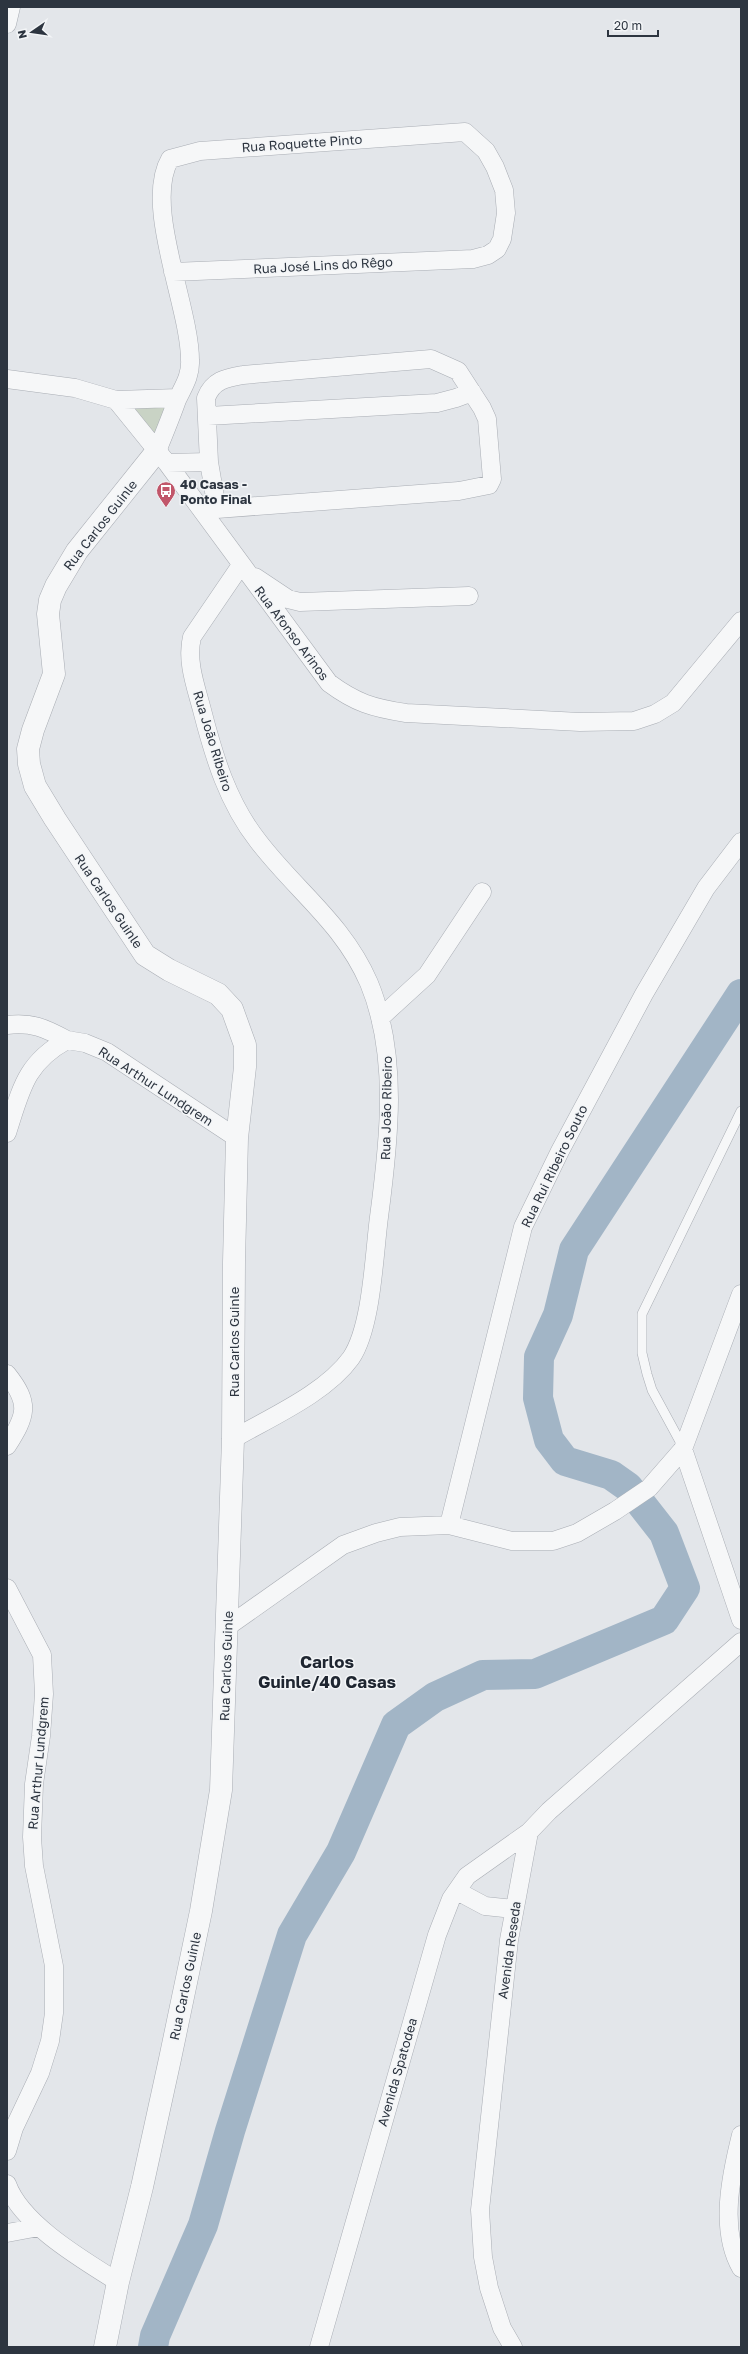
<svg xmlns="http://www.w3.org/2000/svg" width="748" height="2354" viewBox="0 0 748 2354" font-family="'Golos Text',sans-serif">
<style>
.green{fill:#c9d3c5}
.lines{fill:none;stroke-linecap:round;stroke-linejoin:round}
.river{stroke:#a2b5c6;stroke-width:30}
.service-casing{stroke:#a9adb4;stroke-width:10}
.minor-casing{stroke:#a9adb4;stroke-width:19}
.tertiary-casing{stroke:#a9adb4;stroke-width:23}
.service{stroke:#f6f7f8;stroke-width:9}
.minor{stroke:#f6f7f8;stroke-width:18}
.tertiary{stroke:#f6f7f8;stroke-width:22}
.labels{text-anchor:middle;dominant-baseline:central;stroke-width:3;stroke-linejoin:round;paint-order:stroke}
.street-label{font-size:13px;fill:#2d3540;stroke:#f3f5f7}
.poi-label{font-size:13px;font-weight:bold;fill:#2d3540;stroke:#f3f5f7;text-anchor:start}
.district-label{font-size:17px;font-weight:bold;fill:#1f2631;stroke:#f3f5f7}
</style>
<rect width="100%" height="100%" fill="#e3e6ea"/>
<path class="green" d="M128 405 169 407 157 442Z"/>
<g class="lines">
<path class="river" d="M153 2347 155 2336 203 2225 230 2131 292 1935 341 1852 396 1725 435 1697 483 1675 535 1674 664 1620 685 1588 664 1533 628 1487 611 1475 565 1461 549 1440 538 1398 539 1357 558 1315 574 1250 741 994"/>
<defs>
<path id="service" d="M683 1447 652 1390 647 1374 642 1353V1314L741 1111"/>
<path id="minor" d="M7 24 11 7
M431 359 458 371 482 408 487 419 492 479 489 485 459 491 217 509 209 462 206 398C213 380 226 378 243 375Z
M7 379 75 388 116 400 167 463 329 683C356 703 373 708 406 713L580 722 634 721 655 714 673 703 741 621
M116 400 178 398
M208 416 437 403 456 398 472 392
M157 451C164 434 171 417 177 400 183 387 191 376 190 360 190 307 143 205 170 159L200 151 465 132 486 151 495 167 504 190 506 213 502 239 497 249 488 255 473 259 173 272
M167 463 209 462
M255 577 288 599 300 602 469 596
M380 1018 427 975 482 892
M7 1025C32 1022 45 1028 67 1040
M7 1133C21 1090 25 1063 67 1040L85 1043 107 1052 237 1138
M7 1374C31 1404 26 1416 7 1446
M233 1439C271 1417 326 1393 351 1358 372 1327 374 1255 379 1217 389 1141 399 1056 369 983 343 923 296 891 258 841 228 803 214 757 202 710 196 687 186 661 192 637L241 565
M683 1449 741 1620
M449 1525 523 1227 560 1151 644 994 706 888 741 842
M7 1588 42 1655 44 1694 41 1736 34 1784 32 1837 34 1866 54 1966V2013L50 2041 40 2073 14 2128 7 2151
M227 1627 343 1545 376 1533 400 1527 449 1525 512 1541H553L577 1533 615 1511 649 1488 683 1449 741 1294
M457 1891 485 1906 514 1909
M741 2135C731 2175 719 2230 741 2268
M7 2184C21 2224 83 2260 118 2282
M7 2233 39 2227
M319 2347 437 1935 451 1899 467 1876 529 1832
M513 2347 502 2328 489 2288 483 2257 480 2210 509 1940 529 1832 549 1811 741 1642"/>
<path id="tertiary" d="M105 2347 118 2282 142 2187 170 2059 201 1911 221 1790 233 1439 234 1262 237 1138 245 1067V1045L232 1009 218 994 169 970 145 955 55 819 35 786 29 764 28 749 33 730 54 674 48 614 50 600 56 586 77 551 157 451"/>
</defs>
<use href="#service" class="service-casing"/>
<use href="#minor" class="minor-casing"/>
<use href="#tertiary" class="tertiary-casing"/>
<use href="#service" class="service"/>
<use href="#minor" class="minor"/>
<use href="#tertiary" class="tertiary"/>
</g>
<defs>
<symbol id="bus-pin" viewBox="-11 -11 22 30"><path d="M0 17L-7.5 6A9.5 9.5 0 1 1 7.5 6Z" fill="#c1566a" stroke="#f3f5f7"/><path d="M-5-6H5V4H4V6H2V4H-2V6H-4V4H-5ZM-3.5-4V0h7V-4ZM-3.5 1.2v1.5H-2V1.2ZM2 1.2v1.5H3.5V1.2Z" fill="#fff"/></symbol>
</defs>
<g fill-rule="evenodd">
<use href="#bus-pin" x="155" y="480" width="22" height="30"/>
</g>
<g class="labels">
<g class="street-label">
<text transform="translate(302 143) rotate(-4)">Rua Roquette Pinto</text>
<text transform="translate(323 265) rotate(-3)">Rua José Lins do Rêgo</text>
<text transform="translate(100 525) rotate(-52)">Rua Carlos Guinle</text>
<text transform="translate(292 633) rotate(53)">Rua Afonso Arinos</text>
<text transform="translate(213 741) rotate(73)">Rua João Ribeiro</text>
<text transform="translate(109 901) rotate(56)">Rua Carlos Guinle</text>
<text transform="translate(156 1086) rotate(33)">Rua Arthur Lundgrem</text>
<text transform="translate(386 1108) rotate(-89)">Rua João Ribeiro</text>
<text transform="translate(554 1166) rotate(-64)">Rua Rui Ribeiro Souto</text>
<text transform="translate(234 1342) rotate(-90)">Rua Carlos Guinle</text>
<text transform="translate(226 1666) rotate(-88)">Rua Carlos Guinle</text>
<text transform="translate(38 1763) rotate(-85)">Rua Arthur Lundgrem</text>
<text transform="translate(509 1950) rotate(-82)">Avenida Reseda</text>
<text transform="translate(185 1986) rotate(-78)">Rua Carlos Guinle</text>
<text transform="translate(397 2072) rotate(-74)">Avenida Spatodea</text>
</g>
<g class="poi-label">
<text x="180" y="484">40 Casas -<tspan x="180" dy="15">Ponto Final</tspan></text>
</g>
<g class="district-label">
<text x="327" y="1661">Carlos<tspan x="327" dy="20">Guinle/40 Casas</tspan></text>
</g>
</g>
<rect width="748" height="2354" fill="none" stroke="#2d3540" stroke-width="16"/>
<g transform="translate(32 32) rotate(257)" stroke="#f3f5f7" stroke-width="3" paint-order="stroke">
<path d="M0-3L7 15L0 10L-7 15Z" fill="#2d3540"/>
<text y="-6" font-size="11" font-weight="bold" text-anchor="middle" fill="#2d3540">N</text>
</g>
<path d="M608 30v6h50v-6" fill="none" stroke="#2d3540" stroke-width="2"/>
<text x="614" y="30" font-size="12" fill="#2d3540" stroke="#f3f5f7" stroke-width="3" paint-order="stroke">20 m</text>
</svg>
